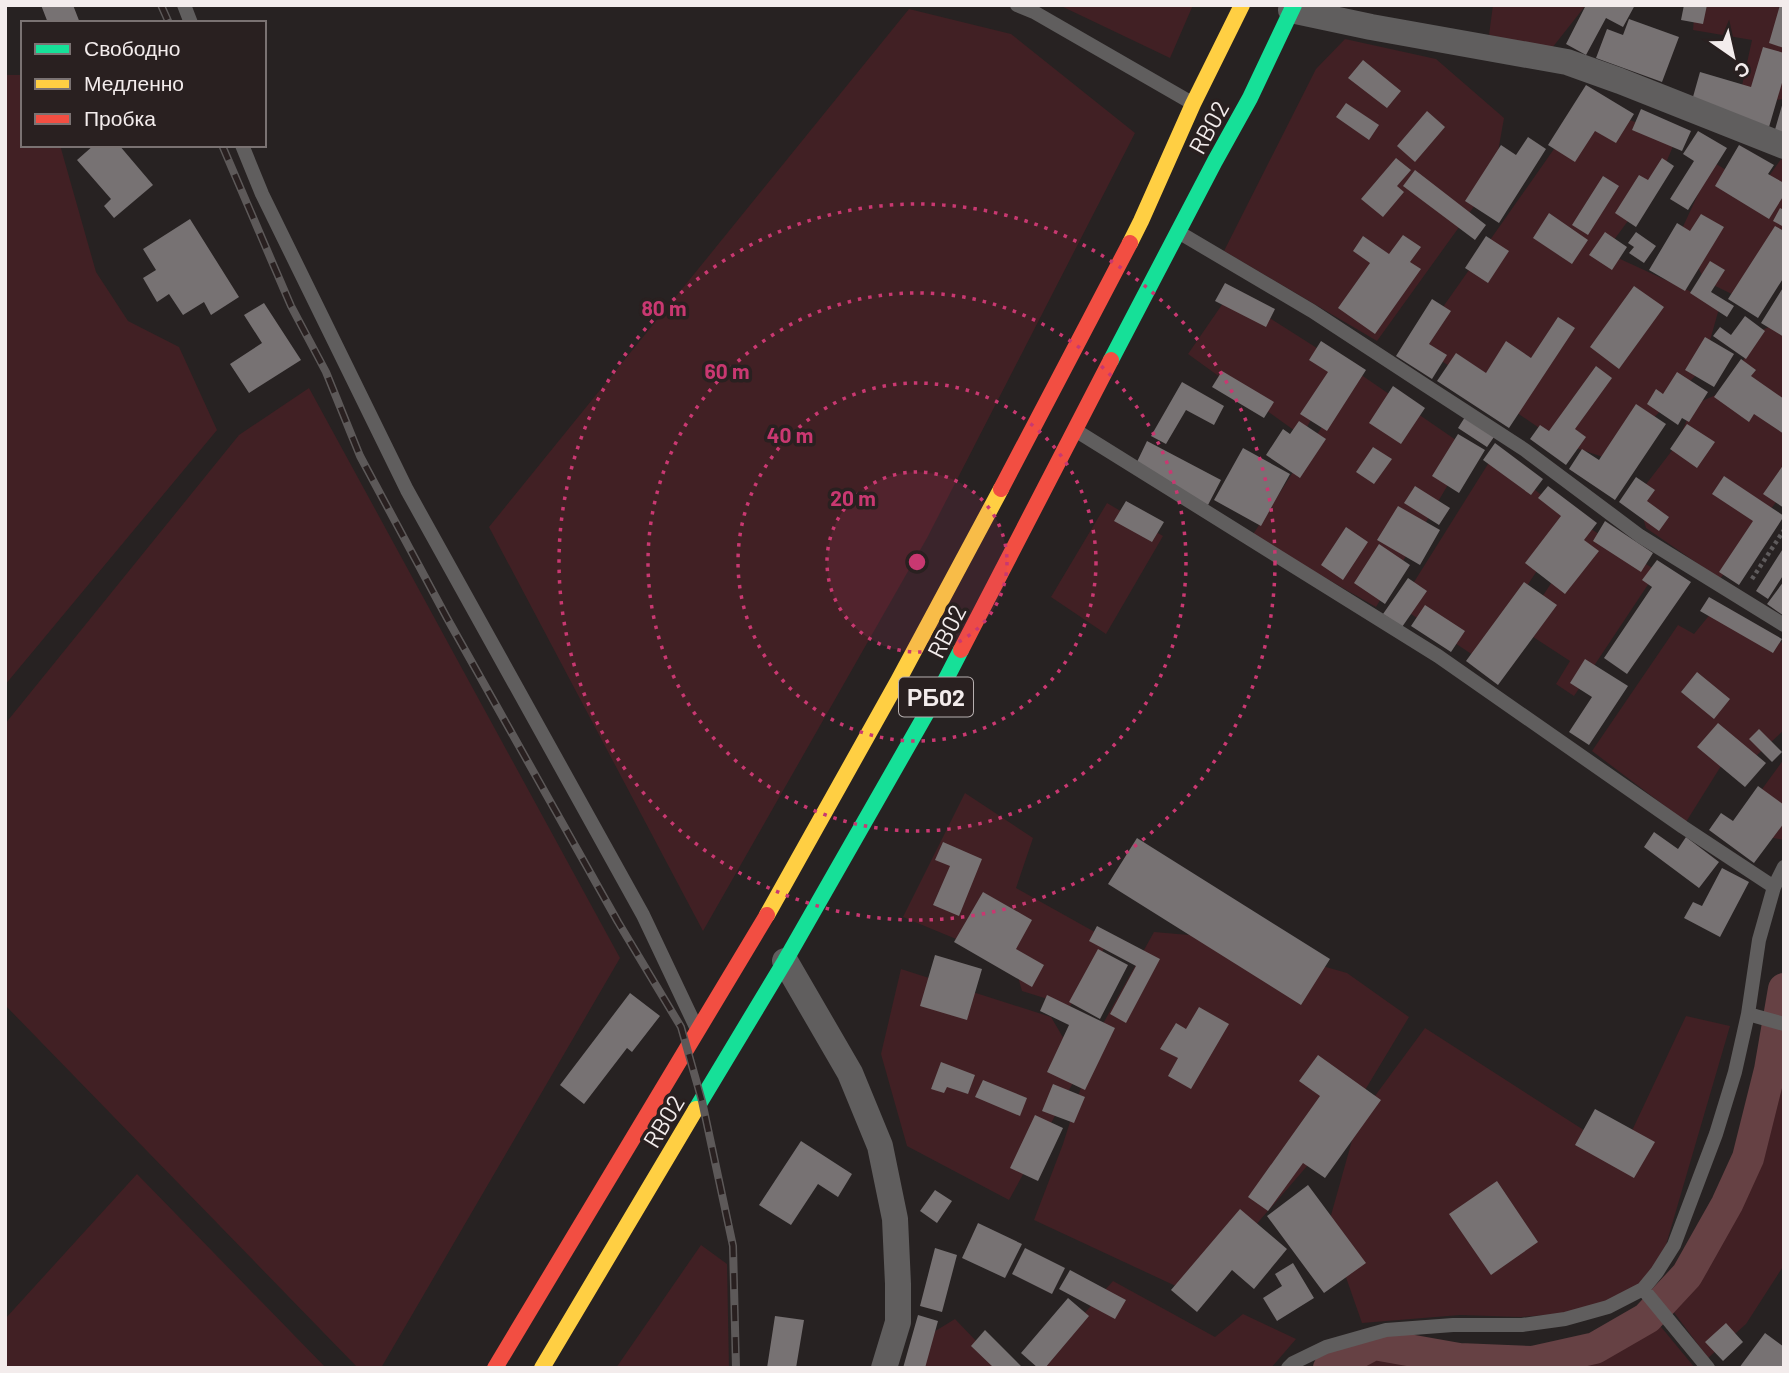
<svg xmlns="http://www.w3.org/2000/svg" width="1789" height="1373" viewBox="0 0 1789 1373" font-family="Barlow,sans-serif">
<style>
.green{fill:#412024}
.lines{fill:none;stroke-linecap:round;stroke-linejoin:round}
.canal{stroke:#664144;stroke-width:32}
.building{fill:#777273}
.path{stroke:#5e5b5c;stroke-width:4.5;stroke-dasharray:3.5 3.5;stroke-linecap:butt}
.lane{stroke:#605e5e;stroke-width:14}
.street{stroke:#605e5e;stroke-width:26}
.fast{stroke:#16e098;stroke-width:16}
.slow{stroke:#ffcf43;stroke-width:16}
.jam{stroke:#f24e42;stroke-width:16}
.rail-casing{stroke:#5d5959;stroke-width:8}
.rail{stroke:#292020;stroke-width:5;stroke-dasharray:16;stroke-linecap:butt}
.ring{fill:none;stroke:#c93871;stroke-width:3.5;stroke-dasharray:3.5 7}
.labels{text-anchor:middle;dominant-baseline:central;stroke-width:7;stroke-linejoin:round;paint-order:stroke}
.shield{fill:#292020;stroke:#b6afaf;stroke-width:2}
.shield-label{font-size:23px;font-weight:bold;fill:#f3ecec}
.street-label{font-size:24px;fill:#f3ecec;stroke:#292020}
.centre{fill:#c93871;stroke:#292020;stroke-width:3.5}
.ring-label{font-size:21px;text-anchor:middle;font-weight:bold;fill:#c93871;stroke:#292020;stroke-width:7;stroke-linejoin:round;paint-order:stroke}
</style>
<rect width="100%" height="100%" fill="#272222"/>
<path class="green" d="M1059 5H1193L1170 58Z
M1493 5H1586L1552 48 1489 35Z
M1695 5H1784V99L1738 104 1752 40 1693 30Z
M909 9 1011 34 1135 133 927 538 703 931 489 527Z
M1345 39 1436 59 1504 118 1493 180 1377 341 1224 251 1316 69Z
M5 75H23V145H60L96 272 128 321 179 347 217 430 5 685Z
M1607 112 1677 137 1659 179 1605 252 1720 305 1702 369 1612 460 1561 443 1417 344 1575 119Z
M1781 159 1784 162V233L1740 298 1705 281 1680 233 1713 162 1759 190Z
M1230 293 1342 364 1302 436 1188 354Z
M1784 320V414L1736 374 1758 332Z
M1357 372 1469 449 1376 607 1252 536Z
M309 388 620 958 381 1368H358L5 1005V724L239 435Z
M1727 390 1784 427V491L1720 579 1646 528 1637 496 1677 444 1693 405Z
M1493 456 1571 519 1479 659 1399 606Z
M1107 503 1163 536 1106 634 1051 597Z
M1588 527 1657 571 1574 696 1556 684 1570 661 1521 629Z
M1716 607 1784 644V730L1743 768 1726 758 1686 822 1592 751 1678 625 1694 634Z
M1784 759V840L1748 833 1746 811Z
M965 793 1033 838 1016 888 1109 940 1070 1006 1022 991 1014 963 903 917Z
M1154 932 1224 938 1347 973 1409 1017 1347 1120 1195 1295 1034 1220 1063 1144 1099 1031Z
M901 969 1051 1017 1081 1068 1009 1200 907 1146 881 1054Z
M1686 1016 1730 1026 1666 1245 1645 1281 1609 1303 1570 1313 1521 1317 1460 1315 1362 1323 1328 1226 1358 1119 1425 1028 1621 1154Z
M1784 1048V1265L1746 1324 1708 1358 1670 1307 1701 1269 1742 1192 1764 1135Z
M137 1174 326 1368H5V1319Z
M701 1245 727 1264 729 1368H616Z
M1113 1281 1215 1337 1243 1314 1296 1339 1271 1368H1036Z
M955 1319 1002 1368H911L919 1341Z
M1657 1322 1695 1368H1546L1595 1354Z
M1380 1356 1461 1366 1489 1368H1351Z"/>
<g class="lines">
<path class="canal" d="M1329 1368 1374 1344 1459 1359 1532 1362 1595 1348 1647 1318 1687 1275 1727 1204 1748 1158 1770 1070 1784 989"/>
</g>
<path class="building" d="M41 5H73L80 23H48Z
M1586 5H1635L1623 27 1606 18 1586 55 1566 44Z
M1684 5H1707L1703 24 1681 20Z
M1780 5H1784V48L1769 43Z
M1629 19 1679 37 1662 82 1596 58 1607 29 1623 35Z
M1763 47 1784 53V76L1769 127 1691 104 1700 72 1751 87Z
M1363 60 1401 91 1387 108 1348 78Z
M1586 85 1634 114 1616 143 1595 131 1575 162 1548 145Z
M1783 102 1784 103V143L1772 140Z
M1346 103 1379 125 1369 140 1336 117Z
M1641 109 1691 131 1682 151 1632 130Z
M1427 111 1445 127 1415 162 1397 146Z
M1698 131 1727 148 1688 210 1670 199 1694 161 1683 154Z
M1528 137 1546 149 1499 223 1465 201 1501 145 1516 155Z
M94 145H119L153 185 114 218 104 206 111 199 77 160Z
M1739 145 1774 165 1768 174 1784 183V195L1769 219 1715 186Z
M1396 158 1411 170 1397 186 1404 192 1383 217 1361 199Z
M1662 158 1674 166 1636 227 1615 213 1639 175 1648 180Z
M1415 170 1486 225 1475 240 1403 186Z
M1603 176 1619 186 1588 235 1572 225Z
M1780 208 1784 210V227L1773 221Z
M1549 213 1588 240 1572 264 1533 238Z
M1701 214 1724 227 1685 291 1649 270 1677 223 1690 231Z
M190 219 239 297 211 315 204 302 183 315 169 294 157 302 143 278 156 270 143 249Z
M1775 226 1784 231V277L1758 318 1728 299Z
M1605 232 1627 247 1612 270 1589 255Z
M1636 232 1656 246 1644 263 1629 253 1634 247 1628 243Z
M1403 235 1421 247 1410 262 1421 269 1375 334 1338 308 1370 263 1353 251 1363 236 1389 254Z
M1486 236 1509 251 1488 283 1465 268Z
M1710 261 1725 270 1711 292 1734 306 1727 317 1690 293Z
M1225 283 1275 309 1266 327 1215 301Z
M1634 286 1664 307 1619 369 1590 347Z
M1784 286V337L1761 323Z
M1432 299 1451 311 1429 344 1447 355 1432 379 1396 356Z
M264 303 301 360 249 393 230 364 262 343 244 315Z
M1745 316 1765 331 1746 359 1713 336 1720 327 1731 335Z
M1558 317 1575 328 1509 428 1437 381 1456 353 1486 373 1506 341 1531 358Z
M1705 337 1734 354 1714 387 1685 370Z
M1321 341 1366 370 1327 431 1300 414 1328 372 1309 360Z
M1741 359 1756 370 1751 376 1784 399V434L1754 414 1749 422 1714 397Z
M1596 366 1612 378 1575 429 1586 437 1566 465 1530 439 1540 425 1549 431Z
M1222 371 1274 402 1264 418 1212 387Z
M1677 372 1708 392 1689 422 1682 418 1678 425 1647 404 1656 389 1663 394Z
M1182 382 1224 406 1214 425 1186 410 1166 444 1151 436Z
M1393 386 1425 408 1401 444 1369 423Z
M1636 404 1666 424 1615 500 1569 469 1582 449 1599 460Z
M1465 417 1494 437 1487 447 1458 428Z
M1299 421 1326 439 1300 478 1266 455 1283 429 1290 434Z
M1687 424 1715 442 1697 468 1670 449Z
M1458 434 1485 450 1459 493 1432 476Z
M1147 441 1221 480 1208 505 1135 466Z
M1495 443 1543 479 1531 495 1483 460Z
M1373 447 1392 459 1374 484 1356 472Z
M1243 448 1290 474 1261 526 1214 500Z
M1784 464V508L1763 494Z
M1724 476 1784 516 1739 585 1719 572 1753 521 1712 494Z
M1636 477 1655 490 1647 501 1669 517 1659 531 1619 502Z
M1415 486 1450 508 1439 525 1404 503Z
M1548 486 1597 523 1584 540 1599 551 1565 594 1525 563 1561 516 1538 498Z
M1126 501 1164 522 1152 542 1114 521Z
M1398 506 1440 530 1420 565 1377 540Z
M1605 521 1653 553 1641 572 1593 541Z
M1346 527 1368 542 1343 580 1321 565Z
M1379 544 1410 565 1385 604 1354 583Z
M1784 547V574L1768 599 1756 591Z
M1657 560 1691 582 1627 674 1604 658 1652 587 1642 580Z
M1408 578 1427 591 1402 627 1383 614Z
M1784 581V616L1767 604Z
M1524 582 1557 605 1498 685 1466 661Z
M1709 597 1782 639 1773 653 1700 611Z
M1425 605 1465 631 1451 652 1411 626Z
M1585 659 1628 686 1589 745 1569 732 1592 697 1570 683Z
M1697 672 1730 699 1714 719 1681 692Z
M1718 723 1766 763 1745 787 1697 747Z
M1759 729 1782 752 1772 762 1749 739Z
M1758 786 1784 805V823L1754 863 1709 830 1721 813 1733 821Z
M1654 832 1678 849 1686 837 1719 862 1699 888 1644 847Z
M1137 838 1330 959 1301 1005 1108 884Z
M943 842 982 859 959 916 933 905 950 866 935 860Z
M1722 868 1749 882 1720 937 1684 918 1693 902 1702 906Z
M983 892 1032 920 1016 949 1044 965 1032 987 954 942Z
M1097 926 1160 959 1126 1023 1110 1014 1136 966 1089 941Z
M1098 949 1128 965 1100 1019 1069 1002Z
M935 955 982 969 967 1020 920 1006Z
M630 993 660 1016 632 1052 627 1048 584 1104 560 1085Z
M1047 995 1115 1028 1085 1090 1047 1072 1069 1025 1040 1011Z
M1199 1007 1229 1024 1191 1089 1168 1076 1178 1058 1160 1049 1176 1023 1186 1029Z
M1318 1055 1381 1100 1325 1178 1303 1163 1268 1211 1248 1197 1320 1096 1299 1081Z
M941 1062 975 1075 968 1094 947 1087 944 1093 931 1089Z
M983 1080 1027 1098 1020 1116 975 1097Z
M1053 1084 1085 1097 1074 1123 1042 1111Z
M1595 1109 1655 1142 1634 1178 1575 1145Z
M1035 1115 1063 1128 1038 1181 1010 1168Z
M801 1141 852 1174 838 1197 818 1184 791 1225 759 1205Z
M1497 1181 1538 1242 1491 1275 1449 1214Z
M1308 1185 1366 1263 1324 1293 1267 1216Z
M935 1190 952 1201 937 1223 920 1211Z
M1240 1209 1287 1249 1254 1289 1232 1270 1197 1312 1171 1290Z
M978 1223 1022 1244 1005 1278 962 1258Z
M935 1248 957 1255 942 1312 920 1306Z
M1025 1248 1065 1268 1052 1294 1012 1274Z
M1293 1263 1314 1298 1277 1321 1263 1298 1282 1286 1275 1274Z
M1070 1270 1126 1300 1115 1319 1059 1289Z
M1068 1298 1089 1316 1045 1368H1038L1021 1353Z
M918 1315 938 1321 925 1368H903Z
M775 1316 804 1320 796 1368H767Z
M1726 1323 1743 1342 1723 1361 1705 1342Z
M985 1330 1023 1368H994L971 1346Z
M1765 1333 1784 1347V1368H1739Z"/>
<g class="lines">
<path class="path" d="M1752 579 1784 530"/>
<path class="lane" d="M184 5 191 23
M1017 5 1034 12 1192 103
M242 145 262 194 407 490 643 915 696 1027
M1180 233 1312 311 1425 385 1525 450 1640 536 1784 625
M1075 430 1438 656 1683 827 1774 887
M1748 1014 1784 1024
M1643 1289 1708 1368
M1288 1368 1293 1363 1326 1347 1386 1330 1453 1325H1522L1565 1319 1608 1307 1643 1289 1657 1272 1674 1245 1716 1134 1735 1072 1748 1014 1759 940 1774 887 1784 867"/>
<path class="street" d="M1291 10 1371 27 1567 62 1620 81 1784 146
M785 961 850 1073 880 1146 895 1219 898 1284V1322L884 1368"/>
<path class="fast" d="M1111 360 1215 161 1250 98 1294 5
M696 1109 785 961 946 679 961 650"/>
<path class="slow" d="M1130 243 1141 221 1193 104 1242 5
M767 915 898 681 1001 489
M542 1368 696 1109"/>
<path class="jam" d="M1001 489 1130 243
M961 650 1111 360
M495 1368 767 915"/>
<defs>
<path id="rail" d="M161 5 169 23
M222 145 291 306 326 372 360 456 447 618 618 922 681 1027 702 1101 733 1246 736 1368"/>
</defs>
<use href="#rail" class="rail-casing"/>
<use href="#rail" class="rail"/>
</g>
<circle cx="917" cy="562" r="90" fill="#c93871" fill-opacity=".12"/>
<g class="ring">
<circle cx="917" cy="562" r="90"/>
<circle cx="917" cy="562" r="179"/>
<circle cx="917" cy="562" r="269"/>
<circle cx="917" cy="562" r="358"/>
</g>
<g class="labels">
<rect class="shield" x="899" y="677.5" width="74" height="39" rx="5"/>
<g class="shield-label">
<text x="936" y="697">РБ02</text>
</g>
<g class="street-label">
<text transform="translate(1208 127) rotate(-61)">RB02</text>
<text transform="translate(946 631) rotate(-63)">RB02</text>
<text transform="translate(663 1121) rotate(-59)">RB02</text>
</g>
</g>
<circle cx="917" cy="562" r="10" class="centre"/>
<g class="ring-label">
<text x="664" y="316">80 m</text>
<text x="727" y="379">60 m</text>
<text x="790" y="443">40 m</text>
<text x="853" y="506">20 m</text>
</g>
<rect width="1789" height="1373" fill="none" stroke="#f3ecec" stroke-width="14"/>
<rect x="21" y="21" width="245" height="126" fill="#292020" stroke="#7a7272" stroke-width="2"/>
<rect x="35" y="44" width="35" height="10" fill="#16e098" stroke="#7a7272" stroke-width="2"/>
<text x="84" y="56" font-size="21" fill="#f3ecec">Свободно</text>
<rect x="35" y="79" width="35" height="10" fill="#ffcf43" stroke="#7a7272" stroke-width="2"/>
<text x="84" y="91" font-size="21" fill="#f3ecec">Медленно</text>
<rect x="35" y="114" width="35" height="10" fill="#f24e42" stroke="#7a7272" stroke-width="2"/>
<text x="84" y="126" font-size="21" fill="#f3ecec">Пробка</text>
<g transform="translate(1733 56) rotate(146)" stroke="#292020" stroke-width="5" paint-order="stroke">
<path d="M0-5L12 26L0 18L-12 26Z" fill="#f3ecec"/>
<text y="-10" font-size="19" font-weight="bold" text-anchor="middle" fill="#f3ecec">С</text>
</g>
</svg>
